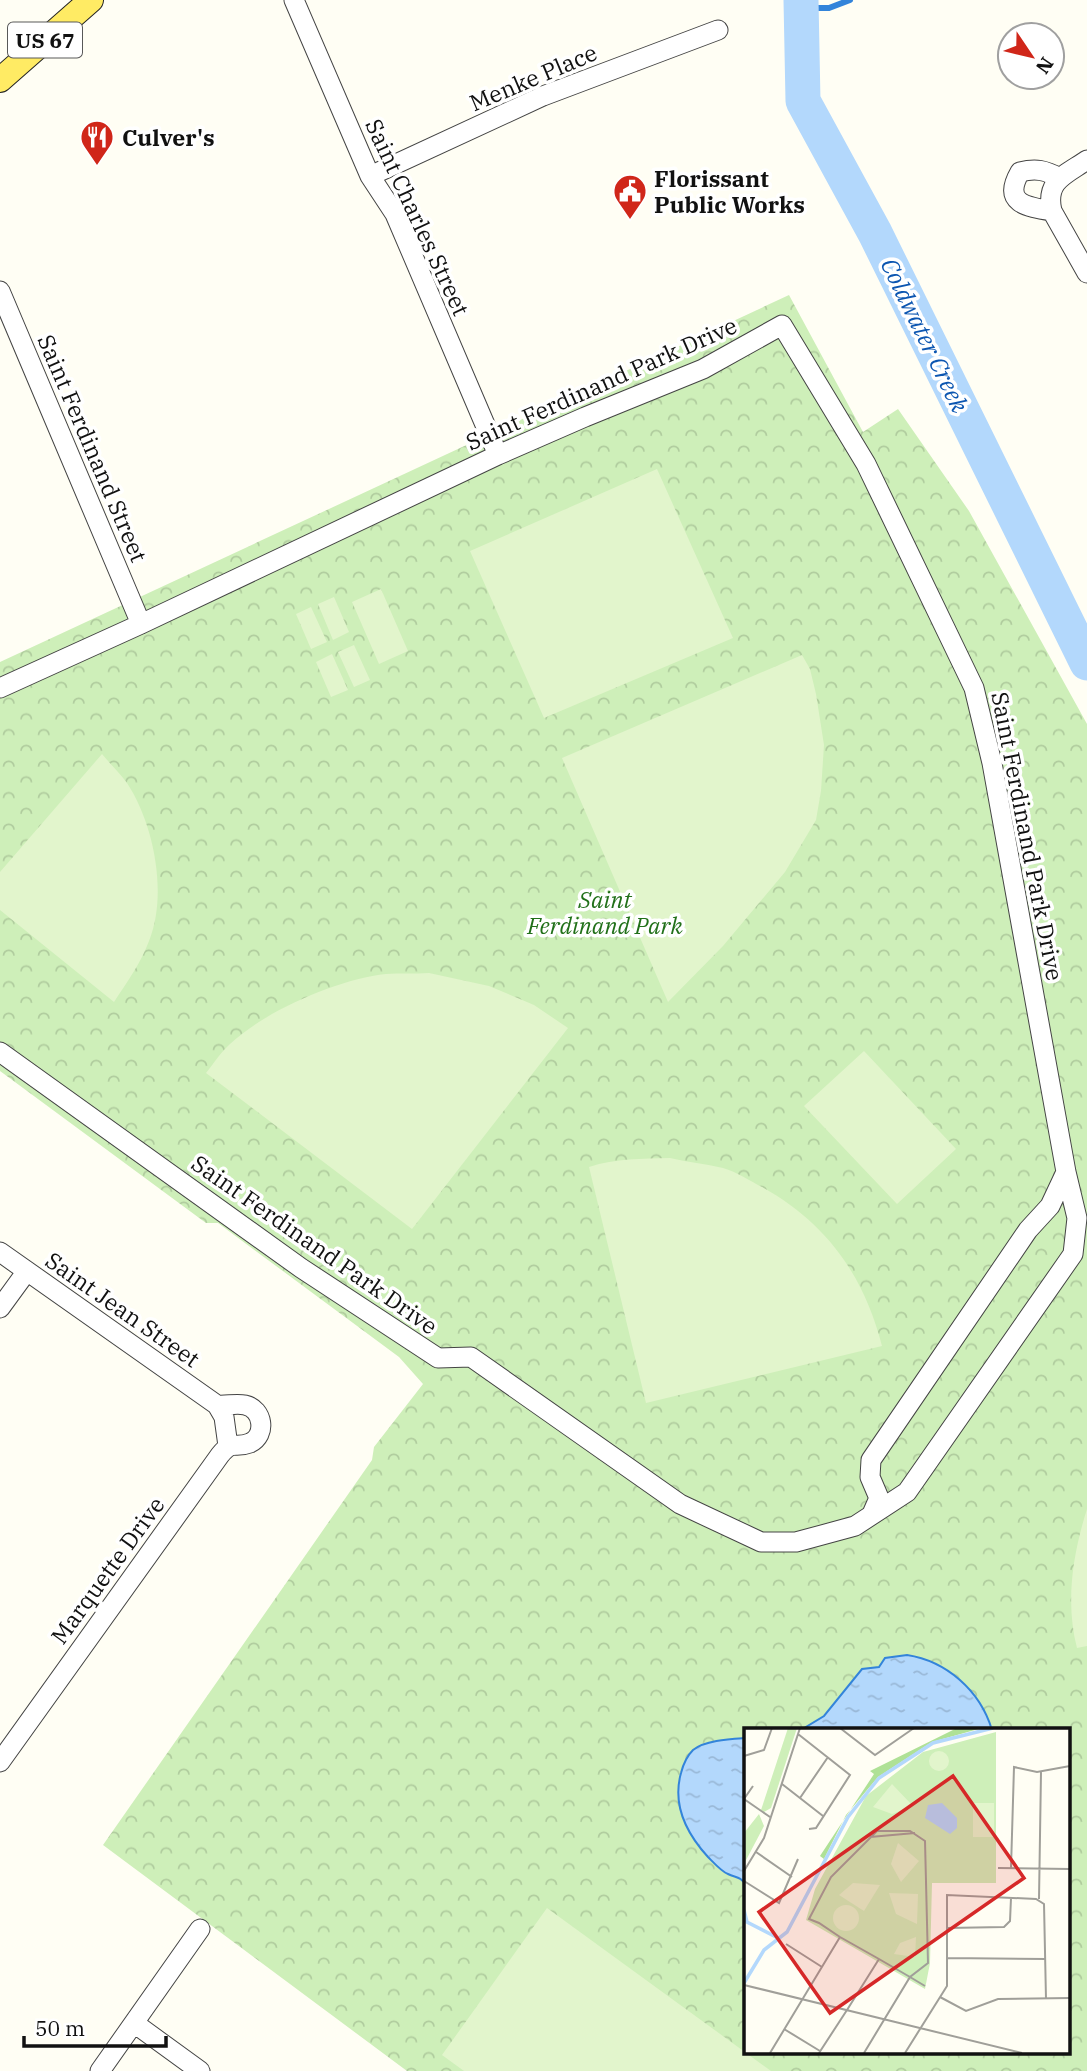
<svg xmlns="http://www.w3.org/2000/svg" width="1087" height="2071" viewBox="0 0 1087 2071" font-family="'IBM Plex Serif',serif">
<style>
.park{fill:url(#park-crowns);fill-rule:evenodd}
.pitch{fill:#e2f5cc}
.water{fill:url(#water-ripples);stroke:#3384da;stroke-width:2}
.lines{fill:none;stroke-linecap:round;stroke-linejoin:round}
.stream{stroke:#3384da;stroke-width:6}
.river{stroke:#b3d8fc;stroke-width:35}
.minor-casing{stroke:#444;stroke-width:21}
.major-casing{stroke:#222;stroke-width:26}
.minor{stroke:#fff;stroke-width:19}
.major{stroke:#ffeb64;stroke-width:24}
.labels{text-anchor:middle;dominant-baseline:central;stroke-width:7;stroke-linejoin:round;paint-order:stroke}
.shield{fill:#fff;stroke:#585858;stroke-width:2}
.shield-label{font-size:21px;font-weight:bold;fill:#111}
.street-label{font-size:23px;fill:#111;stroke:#fff}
.poi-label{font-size:23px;font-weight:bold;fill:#111;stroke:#fff;text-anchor:start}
.park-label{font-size:23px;font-style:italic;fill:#217019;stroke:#fff}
.water-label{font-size:24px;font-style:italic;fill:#0c56b1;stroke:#fff}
.inset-river{fill:none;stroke:#b3d8fc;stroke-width:3.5}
.inset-road{fill:none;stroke:#a09f99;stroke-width:2}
.view{fill:#d62828;fill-opacity:0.15;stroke:#d62828;stroke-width:3.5}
.inset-edge{fill:none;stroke:#111;stroke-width:3.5}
</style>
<defs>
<pattern id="park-crowns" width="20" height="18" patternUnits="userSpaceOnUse" patternTransform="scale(1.75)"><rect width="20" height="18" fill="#ceefb9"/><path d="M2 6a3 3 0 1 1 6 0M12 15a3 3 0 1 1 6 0" fill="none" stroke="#b0cc9e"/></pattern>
<pattern id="water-ripples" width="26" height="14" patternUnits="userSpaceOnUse" patternTransform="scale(1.75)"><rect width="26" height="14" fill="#b3d8fc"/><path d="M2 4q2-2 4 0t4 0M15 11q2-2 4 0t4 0" fill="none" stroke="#99b8d7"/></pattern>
</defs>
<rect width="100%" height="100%" fill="#fffef4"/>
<path class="park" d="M789 295 863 432 898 409 969 511 1087 724V2071H407L103 1845 372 1460 374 1447 423 1384 399 1357 218 1223H206L0 1071V662ZM746 1730H1068V2052H746Z"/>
<path class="pitch" d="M657 469 733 638 544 718 470 551Z
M381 589 408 651 379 664 352 602Z
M334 597 349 632 333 640 318 604Z
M311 607 327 642 311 649 296 614Z
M354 645 370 680 354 687 338 652Z
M332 654 348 690 331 697 316 662Z
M802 655 810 669 816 694 824 745 821 791 816 820 785 872 723 946 668 1002 562 758Z
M102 754C110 764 120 773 127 783 154 824 168 894 149 941 141 963 127 982 114 1002L0 910V872Z
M429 973 489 986 534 1005 568 1028 412 1229 206 1073C214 1063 221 1052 230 1044 265 1011 338 979 386 974 400 973 415 974 429 973Z
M864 1051 956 1149 897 1204 804 1106Z
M670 1158C687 1162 706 1164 723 1168 737 1172 750 1181 762 1187 827 1223 864 1276 882 1346L646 1403 589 1167C616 1158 642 1159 670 1158Z
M1087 1509V1646L1077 1648C1065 1602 1073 1553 1087 1509Z
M547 1908 771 2071H464L442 2055Z"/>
<path class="water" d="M907 1655C946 1661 980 1690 992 1730H801L824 1716 862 1669 879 1667 885 1658Z
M746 1738V1885C740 1876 736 1878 728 1874 722 1872 713 1862 708 1857 687 1834 672 1805 681 1773 683 1765 687 1756 693 1750 705 1740 731 1739 746 1738Z"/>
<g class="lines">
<path class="stream" d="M800 8H829L850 0"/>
<path class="river" d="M801 0 803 101 875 233 1087 663"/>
<defs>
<path id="minor" d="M294 0 370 176 395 214 498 455
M1087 160C1065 175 1045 181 1052 211L1087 273
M370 176 543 96 718 30
M1052 211C1026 207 1002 203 1020 172 1036 168 1045 170 1060 178
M0 291 141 624
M0 688 141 624 498 455 585 417 703 369 782 325 866 464 974 688 992 763 1066 1172 1077 1218 1073 1254 907 1492 855 1526 796 1542H761L680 1504 471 1357 438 1358 301 1268 0 1052
M0 1252 217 1405C226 1406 236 1403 245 1405 263 1409 267 1435 250 1443 234 1449 233 1439 220 1455L0 1762
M0 1308 27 1271
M217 1405 224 1417 228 1446
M872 1514 879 1498 870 1477 871 1460 1028 1230 1050 1206 1066 1172
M134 2023 200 2071
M100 2071 200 1929"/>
<path id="major" d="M0 80 91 0"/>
</defs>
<use href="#minor" class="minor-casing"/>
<use href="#major" class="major-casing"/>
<use href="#minor" class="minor"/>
<use href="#major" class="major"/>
</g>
<defs>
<symbol id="restaurant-pin" viewBox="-11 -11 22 30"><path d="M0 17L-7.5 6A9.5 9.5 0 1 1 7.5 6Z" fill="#d02619" stroke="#fff"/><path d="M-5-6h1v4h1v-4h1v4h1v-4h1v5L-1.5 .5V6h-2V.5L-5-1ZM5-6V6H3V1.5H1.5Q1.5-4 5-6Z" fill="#fff"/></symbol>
<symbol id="civic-pin" viewBox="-11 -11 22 30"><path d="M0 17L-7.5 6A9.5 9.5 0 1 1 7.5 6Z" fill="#d02619" stroke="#fff"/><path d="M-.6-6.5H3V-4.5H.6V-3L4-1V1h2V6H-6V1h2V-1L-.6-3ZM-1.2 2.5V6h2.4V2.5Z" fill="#fff"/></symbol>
</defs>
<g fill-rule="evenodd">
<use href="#restaurant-pin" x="78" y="118" width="38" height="52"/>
<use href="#civic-pin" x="611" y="172" width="38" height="52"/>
</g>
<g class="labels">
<rect class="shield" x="8" y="22.5" width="74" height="35" rx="5"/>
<g class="shield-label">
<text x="45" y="40">US 67</text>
</g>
<g class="street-label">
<text transform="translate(533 77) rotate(-23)">Menke Place</text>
<text transform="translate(418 217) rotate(65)">Saint Charles Street</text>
<text transform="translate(601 383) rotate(-24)">Saint Ferdinand Park Drive</text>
<text transform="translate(93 448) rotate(67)">Saint Ferdinand Street</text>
<text transform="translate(1028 836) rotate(79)">Saint Ferdinand Park Drive</text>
<text transform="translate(315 1244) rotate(35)">Saint Ferdinand Park Drive</text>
<text transform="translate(123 1309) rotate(35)">Saint Jean Street</text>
<text transform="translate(107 1570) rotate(-54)">Marquette Drive</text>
</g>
<g class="poi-label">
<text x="122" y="137">Culver's</text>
<text x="654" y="178">Florissant<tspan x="654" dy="26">Public Works</tspan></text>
</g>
<g class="park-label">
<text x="605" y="899">Saint<tspan x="605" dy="26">Ferdinand Park</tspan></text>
</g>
<g class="water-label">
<text transform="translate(925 335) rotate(64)">Coldwater Creek</text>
</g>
</g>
<g transform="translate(744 1728)">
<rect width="326" height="326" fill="#fffef4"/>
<path d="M44 0H53L27 80 20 84 17 82Z" fill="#ceefb9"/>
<path d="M213 0H238L188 14 134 49 102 87 80 131 76 128 130 46 126 43Z" fill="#afe196"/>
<path d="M252 4V155H188L186 235 181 261 62 192 71 161 122 68 179 24ZM15 86 20 98 0 136V105Z" fill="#ceefb9"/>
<path d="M185 33a10 10 0 1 1 20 0a10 10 0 1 1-20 0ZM148 56 169 78 148 86 129 79ZM229 75H250V109H229ZM154 115 175 133 157 154 147 136ZM109 155 136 157 120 183 95 167ZM145 165 174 166 173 196 152 186ZM89 190a13 13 0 1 1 26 0a13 13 0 1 1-26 0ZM172 209 171 229 150 226 156 215Z" fill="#e2f5cc"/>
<path d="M198 75 213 90V100L206 106 181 90 184 77Z" fill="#b3d8fc"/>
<path class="inset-river" d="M0 182 3 194 34 210M0 255 20 222 43 204 104 89 135 50 189 15 249 0"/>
<path class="inset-road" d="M96 0 131 27 170 0M54 6 106 47 72 100 65 101M0 28 20 22 28 0M38 56 79 88M9 58 0 71 26 89M56 70 84 29M126 109 171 105M12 124 48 149M254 140 326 141M267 140 270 39 293 44 326 38M0 143 20 110 56 0M0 153 35 175 54 131M295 171 297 44M203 200 260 199 266 193 267 170M42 216 78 239M203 230 302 231M0 257 278 325M196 269 222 283 254 271 326 270M103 282 135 231M40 301 76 323M26 325 96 209M75 325 103 282M120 325 166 249 184 235 181 113 166 103H133L87 149 65 191 75 195 96 209 135 231 166 249 181 258M161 325 203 258V167L292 171 300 176 302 271"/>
<path class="view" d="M209 48 280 150 86 285 15 184Z"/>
<rect width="326" height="326" class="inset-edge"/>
</g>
<g transform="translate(1031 56) rotate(125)"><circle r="33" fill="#ffffff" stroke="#a0a0a0" stroke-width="2"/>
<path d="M0-5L12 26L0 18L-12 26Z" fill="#d02619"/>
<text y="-10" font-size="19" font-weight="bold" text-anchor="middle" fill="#111111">N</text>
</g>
<path d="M24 2036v10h142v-10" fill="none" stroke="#111111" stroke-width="3.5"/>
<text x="35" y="2036" font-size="21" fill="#111111" stroke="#ffffff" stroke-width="5" paint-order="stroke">50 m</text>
</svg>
